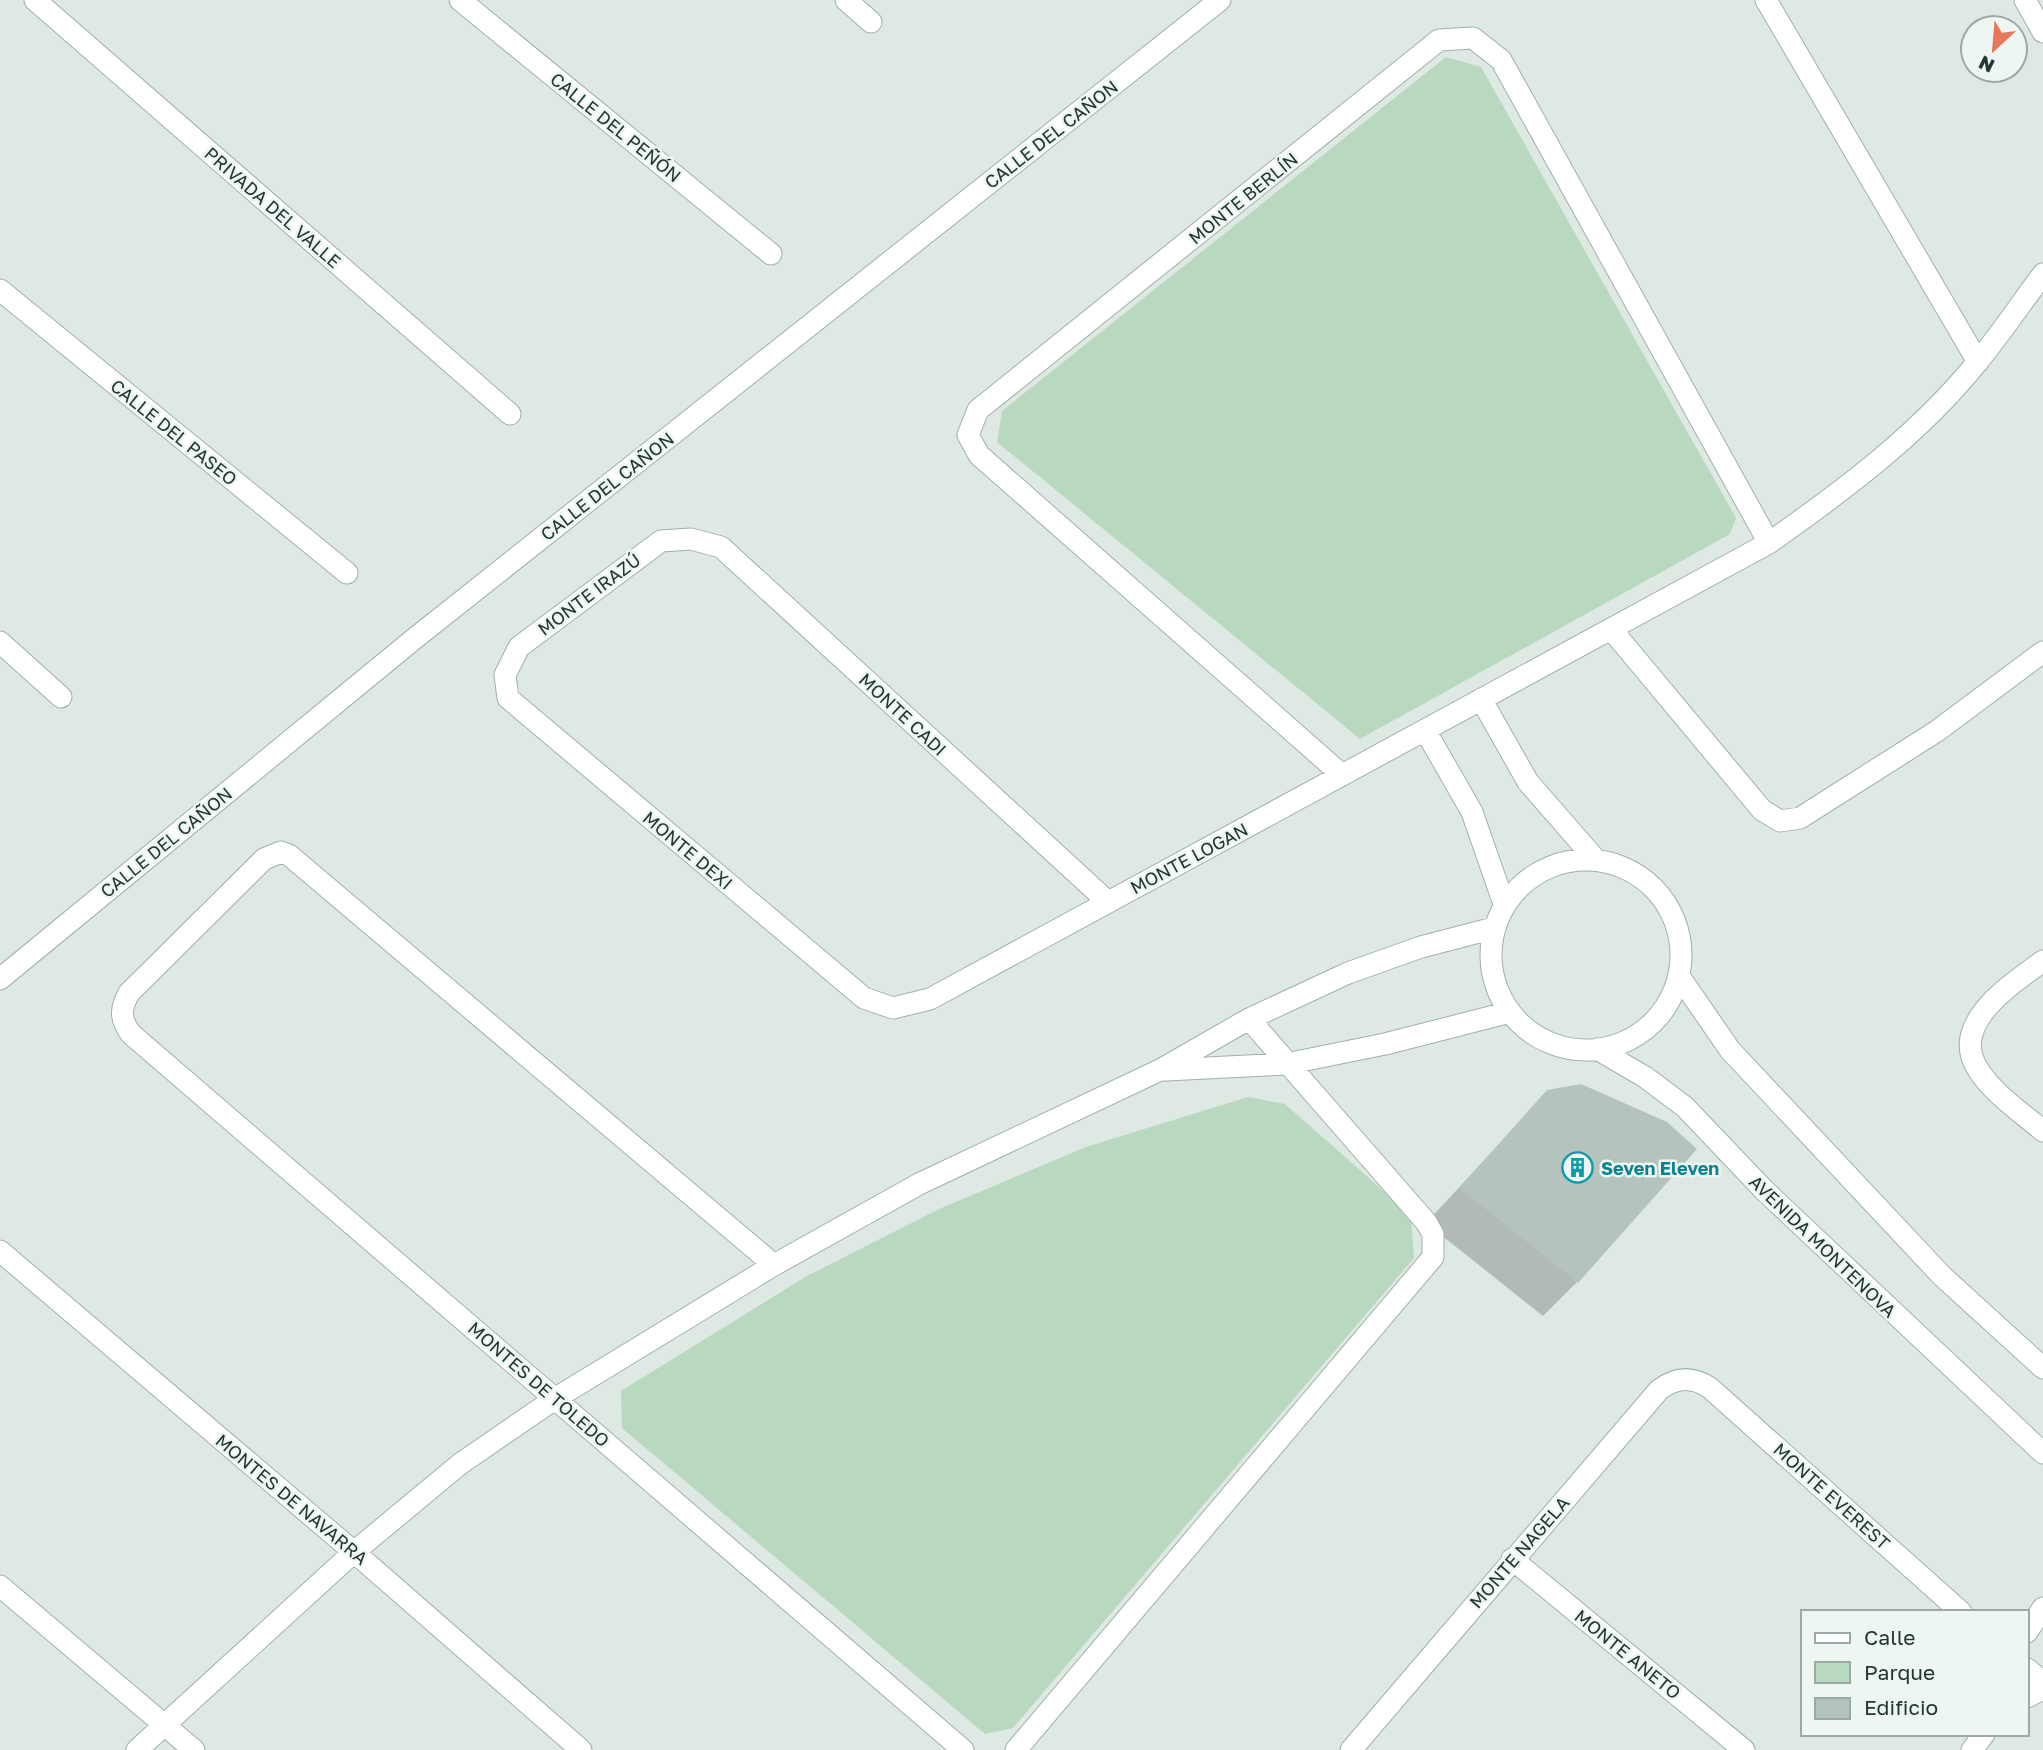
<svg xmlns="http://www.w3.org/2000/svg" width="2043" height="1750" viewBox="0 0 2043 1750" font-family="'Golos Text',sans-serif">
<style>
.green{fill:#b8d9bf}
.shadow{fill:#0003}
.building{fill:#b4c3bc}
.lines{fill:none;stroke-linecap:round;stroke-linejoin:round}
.street-casing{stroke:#a2b0aa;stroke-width:23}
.street{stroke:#fff;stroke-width:21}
.labels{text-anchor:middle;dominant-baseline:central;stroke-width:5;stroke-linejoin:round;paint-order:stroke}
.street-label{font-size:18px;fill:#213730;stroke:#eef6f1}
.culture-label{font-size:18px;font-weight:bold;fill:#0d838f;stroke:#eef6f1;text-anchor:start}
</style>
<rect width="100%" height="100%" fill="#dee9e3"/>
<path class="green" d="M1446 57 1481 67 1736 518 1730 534 1360 739 997 442 1002 411Z
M1248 1097 1285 1104 1411 1215 1414 1258 1013 1728 985 1734 622 1428 621 1391 807 1276 939 1209 1086 1147Z"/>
<path class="shadow" d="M1548 1092 1577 1282 1543 1316 1426 1223Z"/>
<path class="building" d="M1581 1084 1667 1122 1697 1149 1578 1283 1459 1188 1547 1090Z"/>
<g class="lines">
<defs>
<path id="street" d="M35 0 510 414
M460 0 771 254
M846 0 871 22
M1766 0 1978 362
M2025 0 2043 32
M0 290 347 573
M1611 629 1762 810 1780 821 1800 818 1937 731 2043 652
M0 642 61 697
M1481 699 1528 782 1596 860
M1425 730 1472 812 1504 904
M1342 775 979 455 968 435 978 410 1439 40 1473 38 1501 60 1769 543
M1491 955a95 95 0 1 1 190 0a95 95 0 1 1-190 0Z
M1108 902 721 547 691 539 661 541 519 647 505 675 508 698 864 998 893 1008 930 999 1769 543C1844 490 1921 433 1979 360 2002 332 2022 302 2043 274
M2043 961C2012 984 1947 1024 1979 1071 1994 1094 2022 1113 2043 1131
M1679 976 1730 1050 1942 1276 2043 1368
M0 979 414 639 1220 0
M1597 1049 1645 1077 1685 1107 1764 1190 2043 1453
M1166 1070 1286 1064 1385 1044 1510 1012
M0 1251 354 1552 581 1750
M774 1265 289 855 281 852 264 859 129 993C120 1009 120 1019 131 1034L963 1750
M1512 1559 1744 1750
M0 1586 194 1750
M2027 1632 2043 1608
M2027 1669 2043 1682
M2027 1697 2043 1689
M137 1750 354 1552 460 1464 556 1398 774 1265 919 1184 1160 1070 1249 1019 1348 973 1421 947 1494 928
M1016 1750 1433 1257V1234L1426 1222 1249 1019
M1351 1750 1659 1390C1676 1377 1692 1376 1710 1388L1961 1612
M1972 1750 1984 1734"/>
</defs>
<use href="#street" class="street-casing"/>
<use href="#street" class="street"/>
</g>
<defs>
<symbol id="building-ring" viewBox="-11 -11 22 22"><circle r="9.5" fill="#eef6f1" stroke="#0f9aa8" stroke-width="1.5"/><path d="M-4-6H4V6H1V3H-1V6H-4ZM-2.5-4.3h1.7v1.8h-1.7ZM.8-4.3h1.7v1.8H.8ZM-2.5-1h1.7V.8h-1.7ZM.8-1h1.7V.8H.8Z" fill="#0f9aa8"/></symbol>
</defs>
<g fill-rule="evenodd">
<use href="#building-ring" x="1560" y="1150" width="35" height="35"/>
</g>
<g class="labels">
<g class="street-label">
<text transform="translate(616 127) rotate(39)">CALLE DEL PEÑÓN</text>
<text transform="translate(1051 134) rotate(-38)">CALLE DEL CAÑON</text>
<text transform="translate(1243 198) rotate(-39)">MONTE BERLÍN</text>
<text transform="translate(273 207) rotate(41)">PRIVADA DEL VALLE</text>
<text transform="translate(174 432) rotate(39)">CALLE DEL PASEO</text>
<text transform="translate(607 486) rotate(-38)">CALLE DEL CAÑON</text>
<text transform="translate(589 594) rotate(-37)">MONTE IRAZÚ</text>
<text transform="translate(903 714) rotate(43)">MONTE CADI</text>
<text transform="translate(166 842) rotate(-39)">CALLE DEL CAÑON</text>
<text transform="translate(688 850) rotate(40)">MONTE DEXI</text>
<text transform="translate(1189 858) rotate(-28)">MONTE LOGAN</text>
<text transform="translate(1823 1246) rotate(44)">AVENIDA MONTENOVA</text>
<text transform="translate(539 1384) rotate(41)">MONTES DE TOLEDO</text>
<text transform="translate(1832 1496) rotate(42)">MONTE EVEREST</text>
<text transform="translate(292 1499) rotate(40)">MONTES DE NAVARRA</text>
<text transform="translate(1519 1552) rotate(-49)">MONTE NAGELA</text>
<text transform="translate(1628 1654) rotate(39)">MONTE ANETO</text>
</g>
<g class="culture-label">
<text x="1601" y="1168">Seven Eleven</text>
</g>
</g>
<rect x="1801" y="1610" width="228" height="126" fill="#eef6f1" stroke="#9caaa4" stroke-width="2"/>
<rect x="1815" y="1633" width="35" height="10" fill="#ffffff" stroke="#9caaa4" stroke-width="2"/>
<text x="1864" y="1645" font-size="21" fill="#213730">Calle</text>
<rect x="1815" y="1662" width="35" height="21" fill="#b8d9bf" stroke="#9caaa4" stroke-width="2"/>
<text x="1864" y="1680" font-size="21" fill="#213730">Parque</text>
<rect x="1815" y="1698" width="35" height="21" fill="#b4c3bc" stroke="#9caaa4" stroke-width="2"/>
<text x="1864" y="1715" font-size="21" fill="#213730">Edificio</text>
<g transform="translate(1994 49) rotate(206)"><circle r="33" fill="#eef6f1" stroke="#9caaa4" stroke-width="2"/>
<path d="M0-5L12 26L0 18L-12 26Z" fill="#e9775c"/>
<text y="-10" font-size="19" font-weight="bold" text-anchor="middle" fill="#213730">N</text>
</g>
</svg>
